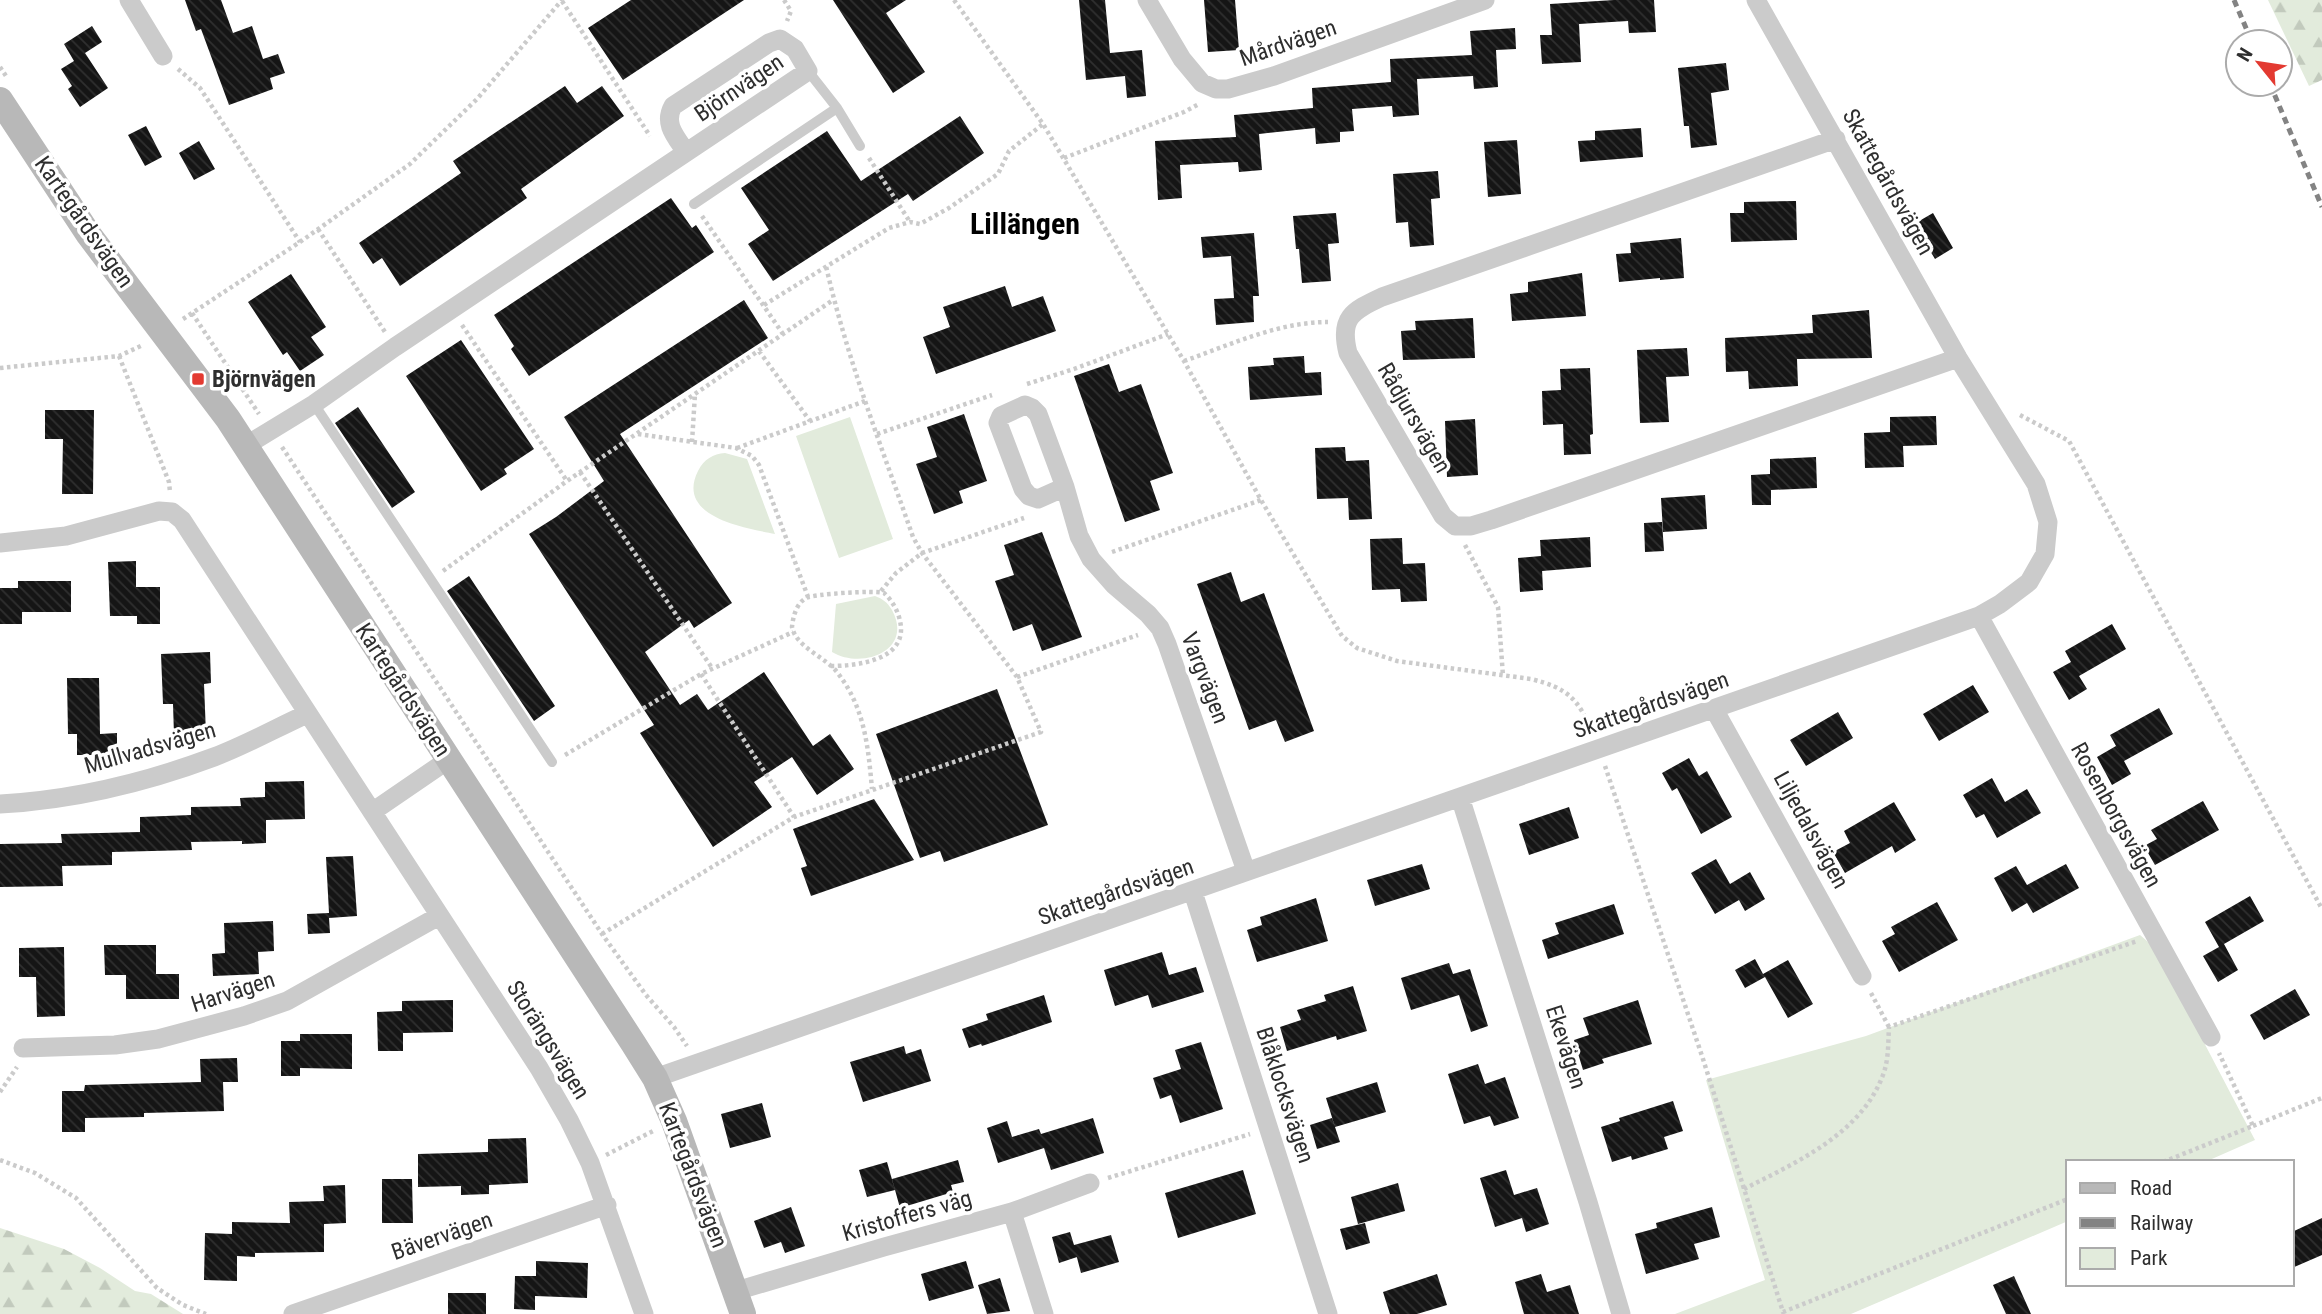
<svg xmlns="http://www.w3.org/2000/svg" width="2322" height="1314" viewBox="0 0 2322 1314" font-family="'Roboto Condensed',sans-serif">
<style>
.forest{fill:url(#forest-firs)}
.green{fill:#e2ebdc}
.building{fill:url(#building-back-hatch)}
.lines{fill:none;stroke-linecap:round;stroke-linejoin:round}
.path{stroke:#cbcbcb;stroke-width:4.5;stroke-dasharray:3.5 3.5;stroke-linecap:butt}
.lane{stroke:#cbcbcb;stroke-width:10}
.street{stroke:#cbcbcb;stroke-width:19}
.secondary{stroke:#b8b8b8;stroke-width:26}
.rail{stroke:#838383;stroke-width:5;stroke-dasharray:7 5;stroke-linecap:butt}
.poi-dot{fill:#e33a31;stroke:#fff;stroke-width:2.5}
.labels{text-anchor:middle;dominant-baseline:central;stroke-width:7;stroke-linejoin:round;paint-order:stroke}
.street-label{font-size:23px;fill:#2e2e2e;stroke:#fff}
.poi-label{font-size:23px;font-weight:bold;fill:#2e2e2e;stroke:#fff;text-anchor:start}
.district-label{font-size:30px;font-weight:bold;fill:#000;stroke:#fff}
</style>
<defs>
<pattern id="forest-firs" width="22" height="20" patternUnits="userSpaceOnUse" patternTransform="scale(1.75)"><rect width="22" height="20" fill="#e2ebdc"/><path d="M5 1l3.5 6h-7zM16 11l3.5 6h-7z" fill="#c2cabd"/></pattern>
<pattern id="building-back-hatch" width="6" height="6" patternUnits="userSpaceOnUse" patternTransform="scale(1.75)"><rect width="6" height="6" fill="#151515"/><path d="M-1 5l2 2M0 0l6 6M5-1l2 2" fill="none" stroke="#2f2f2f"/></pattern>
</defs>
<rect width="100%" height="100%" fill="#fff"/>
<path class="forest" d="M2268 0H2322V80L2309 86Z
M0 1228 64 1249 100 1268 135 1291 151 1294 183 1314H0Z"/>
<path class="green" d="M850 417 893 539 839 558 796 436Z
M725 453 747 459 775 534C745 528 675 517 698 471 704 459 713 454 725 453Z
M875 596C883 599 887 602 892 610 914 651 862 670 832 652L836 604Z
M2140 935 2154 947 2255 1140 2205 1162H2068V1221L1851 1314H1675L1765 1280 1706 1080 1866 1036Z"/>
<path class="building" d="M185 0H221L233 33 252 26 263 59 278 54 285 73 270 78 273 89 229 105 201 29 196 31Z
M631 0H744L623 80 588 28Z
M833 0H906L886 13 925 72 893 93Z
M1079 0H1105L1110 53 1142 50 1146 96 1127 98 1125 76 1086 80Z
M1204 0H1235L1239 50 1208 52Z
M1614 0H1654L1656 32 1629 33 1628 21 1579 24 1581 62 1542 64 1540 35H1552L1550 4Z
M92 26 102 42 85 53 108 88 80 107 68 89 72 86 61 69 74 61 64 44Z
M1515 28 1516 49 1496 50 1498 87 1474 89 1473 76 1417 79 1419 115 1393 117 1392 106 1352 109 1354 131 1340 132V142L1316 144 1315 128 1259 134 1262 170 1239 172 1238 162 1180 165 1182 198 1158 200 1155 141 1236 137 1234 115 1313 108 1312 88 1391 82 1390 59 1472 55 1470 31Z
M1726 63 1729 90 1711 93 1717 145 1691 148 1689 126H1684L1678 68Z
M565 86 577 103 602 86 624 116 521 189 527 198 400 286 382 258 373 264 359 243 461 173 453 161Z
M960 116 984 153 913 201 908 194 773 281 748 244 769 230 741 188 827 131 861 181Z
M146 126 162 157 145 166 128 135Z
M1641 128 1643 157 1580 162 1578 141 1595 140V131Z
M1517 140 1521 194 1488 197 1484 142Z
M199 141 215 169 194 180 179 153Z
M1438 171 1440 198 1431 199 1434 245 1410 247 1408 222 1396 223 1393 174Z
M671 198 692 228 696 225 714 252 529 376 511 349 514 346 494 315Z
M1796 201 1797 240 1731 242 1730 213H1744V202Z
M1336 213 1339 243 1328 244 1331 281 1302 283 1299 249H1296L1293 216Z
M1933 213 1953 248 1935 259 1914 224Z
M1254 233 1259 296H1253L1254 322 1216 325 1214 299 1234 298 1231 256 1203 258 1201 237Z
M1681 238 1684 278 1660 280V278L1619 282 1616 254 1631 253 1630 243Z
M1582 273 1586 316 1512 321 1510 294 1528 292V282Z
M291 274 326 327 311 337 324 355 300 371 287 352 283 355 248 302Z
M1005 286 1012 307 1043 296 1056 331 936 374 923 337 950 327 943 307Z
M744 300 768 338 620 434 732 603 694 628 689 620 645 652 680 705 697 694 708 710 764 672 813 746 830 734 854 769 817 795 792 757 754 782 772 807 713 847 640 733 654 725 529 534 556 517 604 481 564 417Z
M1869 310 1872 358 1797 359 1798 386 1749 389 1748 371 1726 372 1725 338 1813 333 1812 315Z
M1473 318 1475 358 1403 360 1401 331 1416 330 1415 321Z
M461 340 534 449 504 469 507 474 481 491 406 376Z
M1687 348 1689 376 1666 377 1669 422 1640 423 1637 350Z
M1304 356 1305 373 1321 372 1322 395 1250 400 1248 367 1274 365 1273 358Z
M1109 364 1119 392 1141 384 1173 473 1150 481 1160 510 1125 522 1074 376Z
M1590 368 1593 434 1590 435 1591 454 1564 455 1563 424 1543 425 1542 391 1561 390 1560 369Z
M358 407 415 492 392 508 335 423Z
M45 410H94L93 494H62L63 439H45Z
M964 414 987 481 959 491 963 503 934 514 916 464 937 457 927 427Z
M1936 416 1937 445 1903 446 1904 467 1865 468 1864 433 1890 432V417Z
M1475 419 1478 475 1447 477 1445 421Z
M1345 447 1346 461 1369 460 1372 519 1349 520 1348 498 1317 499 1315 448Z
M1816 457 1817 488 1771 490V505H1752L1751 475 1770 474V485V459Z
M1705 495 1707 529 1663 532 1661 498Z
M1662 522 1664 551 1645 552 1644 523Z
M1042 532 1082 637 1042 651 1032 624 1013 631 995 581 1014 575 1004 545Z
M1590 537 1591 567 1542 571V569L1543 590 1520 592 1518 558 1541 556 1540 540Z
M1402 538 1403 564 1425 563 1427 601 1401 602 1400 589 1372 590 1370 539Z
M136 561V587H160V624H137V616H110L108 562Z
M1231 572 1241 602 1264 593 1314 731 1285 742 1276 720 1249 730 1197 584Z
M469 576 555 706 534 721 447 591Z
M18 581H71V612H22V624H0V588H18Z
M2112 624 2126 649 2079 676 2087 689 2069 700 2053 672 2071 662 2065 651Z
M210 652 211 683 204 684 206 734 174 735 173 704H163L161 654Z
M67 678H99L100 734 117 733V755H77V734H68Z
M1973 685 1989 712 1939 741 1923 714Z
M997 689 1048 825 944 862 940 851 920 858 876 734Z
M2159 708 2173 734 2124 761 2131 774 2112 785 2097 757 2116 746 2121 755 2110 735Z
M1838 712 1853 738 1806 766 1790 740Z
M1689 758 1699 776 1707 771 1732 817 1701 834 1677 788 1672 791 1662 773Z
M1992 778 2005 802 2027 789 2041 813 1997 838 1984 814 1976 818 1963 795Z
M304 781 305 819 266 820V843L242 844V841L191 842 192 850 112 852V865L62 866 63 886 0 887V844L62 843 61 834 140 832V817L191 815V807L241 806 240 798 265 797V782Z
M874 799 914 860 811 896 801 868 807 866 793 829Z
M2203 801 2219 830 2155 865 2144 846 2157 839 2151 830Z
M1894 802 1916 840 1895 853 1892 846 1845 873 1833 852 1850 843 1844 831Z
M1569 807 1579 838 1529 855 1519 824Z
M353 856 357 916 329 918 330 933 308 934 307 914 329 913 326 857Z
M1716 859 1730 884 1750 872 1765 899 1745 911 1739 900 1715 914 1691 873Z
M1422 864 1430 889 1375 906 1367 880Z
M2066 864 2079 888 2033 913 2027 903 2012 912 1994 878 2016 866 2027 885Z
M2250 896 2264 921 2224 944 2238 970 2218 982 2203 956 2219 947 2205 922Z
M1316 898 1328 941 1257 962 1247 930 1262 925 1260 917Z
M1937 902 1958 940 1899 972 1882 941 1895 934 1891 927Z
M1614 904 1624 934 1548 959 1542 940 1559 934 1555 923Z
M273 921 274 951 258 952 259 974 213 976 212 954 225 953 224 923Z
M104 945H156V974H179V999H126V975H105Z
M64 947 65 1016 37 1017 36 977H19V948Z
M1162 952 1169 975 1196 967 1204 992 1152 1008 1148 995 1115 1006 1104 970Z
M1755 959 1763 974 1788 960 1813 1004 1788 1018 1765 977 1745 988 1735 970Z
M1449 963 1453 974 1470 969 1488 1026 1471 1032 1459 995 1411 1010 1401 978Z
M1353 986 1367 1031 1337 1040 1336 1036 1287 1051 1280 1027 1301 1020 1297 1010 1326 1001 1324 995Z
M2295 989 2310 1015 2264 1040 2250 1015Z
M1044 995 1052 1022 982 1046 981 1044 969 1048 962 1029 988 1020 986 1014Z
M453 1000V1032L403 1033V1051H378L377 1012 402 1011V1001Z
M1638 1000 1652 1044 1602 1059 1604 1063 1583 1070 1574 1040 1589 1035 1583 1018Z
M300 1034H352V1069L300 1068V1076H281V1041H300Z
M1201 1042 1223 1109 1180 1123 1171 1095 1160 1099 1153 1078 1181 1069 1175 1050Z
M904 1046 906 1054 921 1049 931 1081 863 1102 850 1062Z
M237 1058 238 1082H223L224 1111 144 1113V1117L85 1118V1132H62V1091H84L85 1085 201 1082 200 1059Z
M1478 1064 1485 1084 1505 1077 1519 1118 1494 1126 1490 1116 1464 1124 1448 1074Z
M1377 1082 1386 1112 1335 1127 1326 1098Z
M1673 1101 1683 1131 1664 1137 1668 1149 1632 1160 1631 1156 1612 1162 1601 1127 1620 1121 1619 1118Z
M762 1103 771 1137 730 1148 721 1114Z
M1093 1118 1104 1153 1051 1170 1044 1148 998 1163 987 1128 1007 1121 1012 1137 1039 1129 1041 1134Z
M1332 1118 1340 1142 1317 1149 1310 1125Z
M526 1138 528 1183 489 1185V1194L461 1195V1186L418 1187V1154L488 1152V1139Z
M958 1160 964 1182 951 1185 953 1192 900 1208 892 1179Z
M887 1162 895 1190 867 1197 859 1170Z
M1243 1170 1256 1214 1178 1238 1165 1193Z
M1506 1170 1514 1195 1537 1188 1549 1224 1526 1232 1522 1218 1495 1227 1480 1178Z
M382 1179H412L413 1223H382Z
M1398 1183 1405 1211 1358 1224 1351 1197Z
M345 1185 346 1223 324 1224V1252L255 1253V1257L237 1256V1281L204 1280 205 1233 232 1234V1222L290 1223 289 1202 324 1201 323 1186Z
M791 1207 805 1246 785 1253 781 1242 764 1248 754 1221Z
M1712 1207 1720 1237 1694 1244 1699 1259 1646 1274 1635 1234 1657 1228 1656 1223Z
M2322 1218V1255L2292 1268V1232Z
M1365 1223 1370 1243 1346 1250 1340 1229Z
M1070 1232 1074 1245 1111 1235 1119 1262 1081 1273 1074 1246 1077 1257 1059 1263 1052 1237Z
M536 1261 588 1263 587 1298 535 1296V1310L514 1309 515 1276H536Z
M966 1261 974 1288 929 1301 921 1274Z
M1437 1274 1447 1305 1417 1314H1390L1383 1292Z
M1541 1274 1547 1292 1570 1285 1579 1314H1524L1515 1282Z
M2014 1276 2031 1314H2006L1993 1285Z
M1000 1278 1010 1311 987 1314 978 1285Z
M448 1293H486V1314H448Z"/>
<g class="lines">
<path class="path" d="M784 0 791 11 787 21
M954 0 1043 124 1184 361 1261 500 1342 636 1357 648 1397 661 1531 679C1567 688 1578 698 1592 732
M562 1 650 136
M0 67 6 76
M178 69 200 88 300 242
M869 158 910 222
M1064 158 1184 112 1199 104
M702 216 783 334
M318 229 385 332
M764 305 889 228 910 222 920 224 949 208 998 174 1009 151 1043 124
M192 313 259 414
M183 319 300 242 410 164 477 99 562 0
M462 325 567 481
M759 351 810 421
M119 356 169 482 170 492
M1184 361C1230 345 1278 322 1328 322
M0 368 119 356 143 345
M1027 384 1074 369 1168 334
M2020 415 2069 441 2322 909
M638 434 736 448 752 456 759 465 808 597
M877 434 992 395
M692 442 695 394
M282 447 602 934 646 995 674 1027 687 1046
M737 448 865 401
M580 472 712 668
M1465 545 1498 607 1503 676
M1112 552 1261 500
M443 571 567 481 833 300
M881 591 896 573 922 553 1024 518
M831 666C857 666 909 660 900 621 898 611 892 600 884 593 876 590 813 594 806 598 796 604 793 617 792 627 796 647 825 657 837 672 865 708 868 746 872 789
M701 674 794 817
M1017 677 1138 635
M565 755 701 674 793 632
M1605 766 1703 1059 1783 1312 2068 1199
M602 934 794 817 1041 732 1017 677 922 553 913 537C882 448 847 359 826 266
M1871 993 1889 1027
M0 1092 17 1067
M2253 1126 2322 1098
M606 1155 655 1130
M0 1160 35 1173 76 1198 157 1288 183 1305 206 1314
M2163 1162 2253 1126 2219 1053
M1108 1178 1250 1134
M1744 1189C1797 1162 1861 1134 1883 1075 1889 1059 1888 1043 1889 1027L2137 941"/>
<path class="lane" d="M808 71 837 108 860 146
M694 204 837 108
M314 404 552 762"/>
<path class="street" d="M129 0 163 56
M1147 0 1182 59 1202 83 1216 89H1228L1274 76 1485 0
M1836 139 1382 297C1352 311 1339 318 1348 353L1443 516 1455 526H1471L1491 520 1958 358
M245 446 314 404 395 347 808 71 795 49 780 39 769 43 673 106C663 124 676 137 686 152
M1065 487 1038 499 1029 496 1023 489 998 423 1001 416 1025 405 1032 408 1038 414 1065 487 1079 536 1091 559 1114 585 1148 614 1160 628 1167 644 1246 871
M0 543 66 536 159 511 172 512 182 520 539 1068 569 1120 590 1163 644 1314
M1979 616 2211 1037
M1714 709 1862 976
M1460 797 1588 1202 1621 1314
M0 804C72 800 147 782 214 757 246 745 276 728 307 714
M372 812 448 760
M1193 892 1328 1314
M23 1048 115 1045 158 1039 244 1016 287 1001 439 916
M655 1078 1979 616 2000 604 2029 582 2045 554 2048 522 2036 484 1958 358 1756 0
M1012 1212 1044 1314
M736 1291 884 1247 1012 1212 1090 1183
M293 1314 607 1205"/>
<path class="secondary" d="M0 100 89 235 228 419 633 1043 655 1078 674 1121 743 1314"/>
<path class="rail" d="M2234 0 2252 42
M2270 84 2322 207"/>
</g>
<rect class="poi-dot" x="191" y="372" width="14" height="14" rx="3.5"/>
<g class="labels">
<g class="street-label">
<text transform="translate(1288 43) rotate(-19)">Mårdvägen</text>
<text transform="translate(739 88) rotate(-34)">Björnvägen</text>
<text transform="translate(1888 182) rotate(61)">Skattegårdsvägen</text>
<text transform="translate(84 222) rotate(55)">Kartegårdsvägen</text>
<text transform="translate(1414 418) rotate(60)">Rådjursvägen</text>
<text transform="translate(1205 678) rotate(69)">Vargvägen</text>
<text transform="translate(403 690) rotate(57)">Kartegårdsvägen</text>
<text transform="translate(1651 705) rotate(-19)">Skattegårdsvägen</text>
<text transform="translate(150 748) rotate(-16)">Mullvadsvägen</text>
<text transform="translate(2116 815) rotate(61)">Rosenborgsvägen</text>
<text transform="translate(1811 830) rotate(61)">Liljedalsvägen</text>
<text transform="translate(1116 892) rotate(-19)">Skattegårdsvägen</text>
<text transform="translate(233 992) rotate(-18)">Harvägen</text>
<text transform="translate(548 1040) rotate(58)">Storängsvägen</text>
<text transform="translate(1566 1047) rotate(72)">Ekevägen</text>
<text transform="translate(1285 1095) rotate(72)">Blåklocksvägen</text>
<text transform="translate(693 1175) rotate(69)">Kartegårdsvägen</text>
<text transform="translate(907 1216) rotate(-16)">Kristoffers väg</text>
<text transform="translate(442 1236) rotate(-19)">Bävervägen</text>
</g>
<g class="poi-label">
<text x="212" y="379">Björnvägen</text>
</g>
<g class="district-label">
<text x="1025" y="223">Lillängen</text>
</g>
</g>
<rect x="2066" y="1160" width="228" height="126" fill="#ffffff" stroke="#ababab" stroke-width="2"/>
<rect x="2080" y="1183" width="35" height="10" fill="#b8b8b8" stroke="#ababab" stroke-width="2"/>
<text x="2130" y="1195" font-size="21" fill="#2e2e2e">Road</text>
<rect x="2080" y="1218" width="35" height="10" fill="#838383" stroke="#ababab" stroke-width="2"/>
<text x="2130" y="1230" font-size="21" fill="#2e2e2e">Railway</text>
<rect x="2080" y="1248" width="35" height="21" fill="#e2ebdc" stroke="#ababab" stroke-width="2"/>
<text x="2130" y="1265" font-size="21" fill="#2e2e2e">Park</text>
<g transform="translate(2259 63) rotate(300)"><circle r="33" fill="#ffffff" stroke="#ababab" stroke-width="2"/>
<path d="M0-5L12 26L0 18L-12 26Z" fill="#e33a31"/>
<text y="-10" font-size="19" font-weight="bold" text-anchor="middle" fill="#2e2e2e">N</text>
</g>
</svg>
